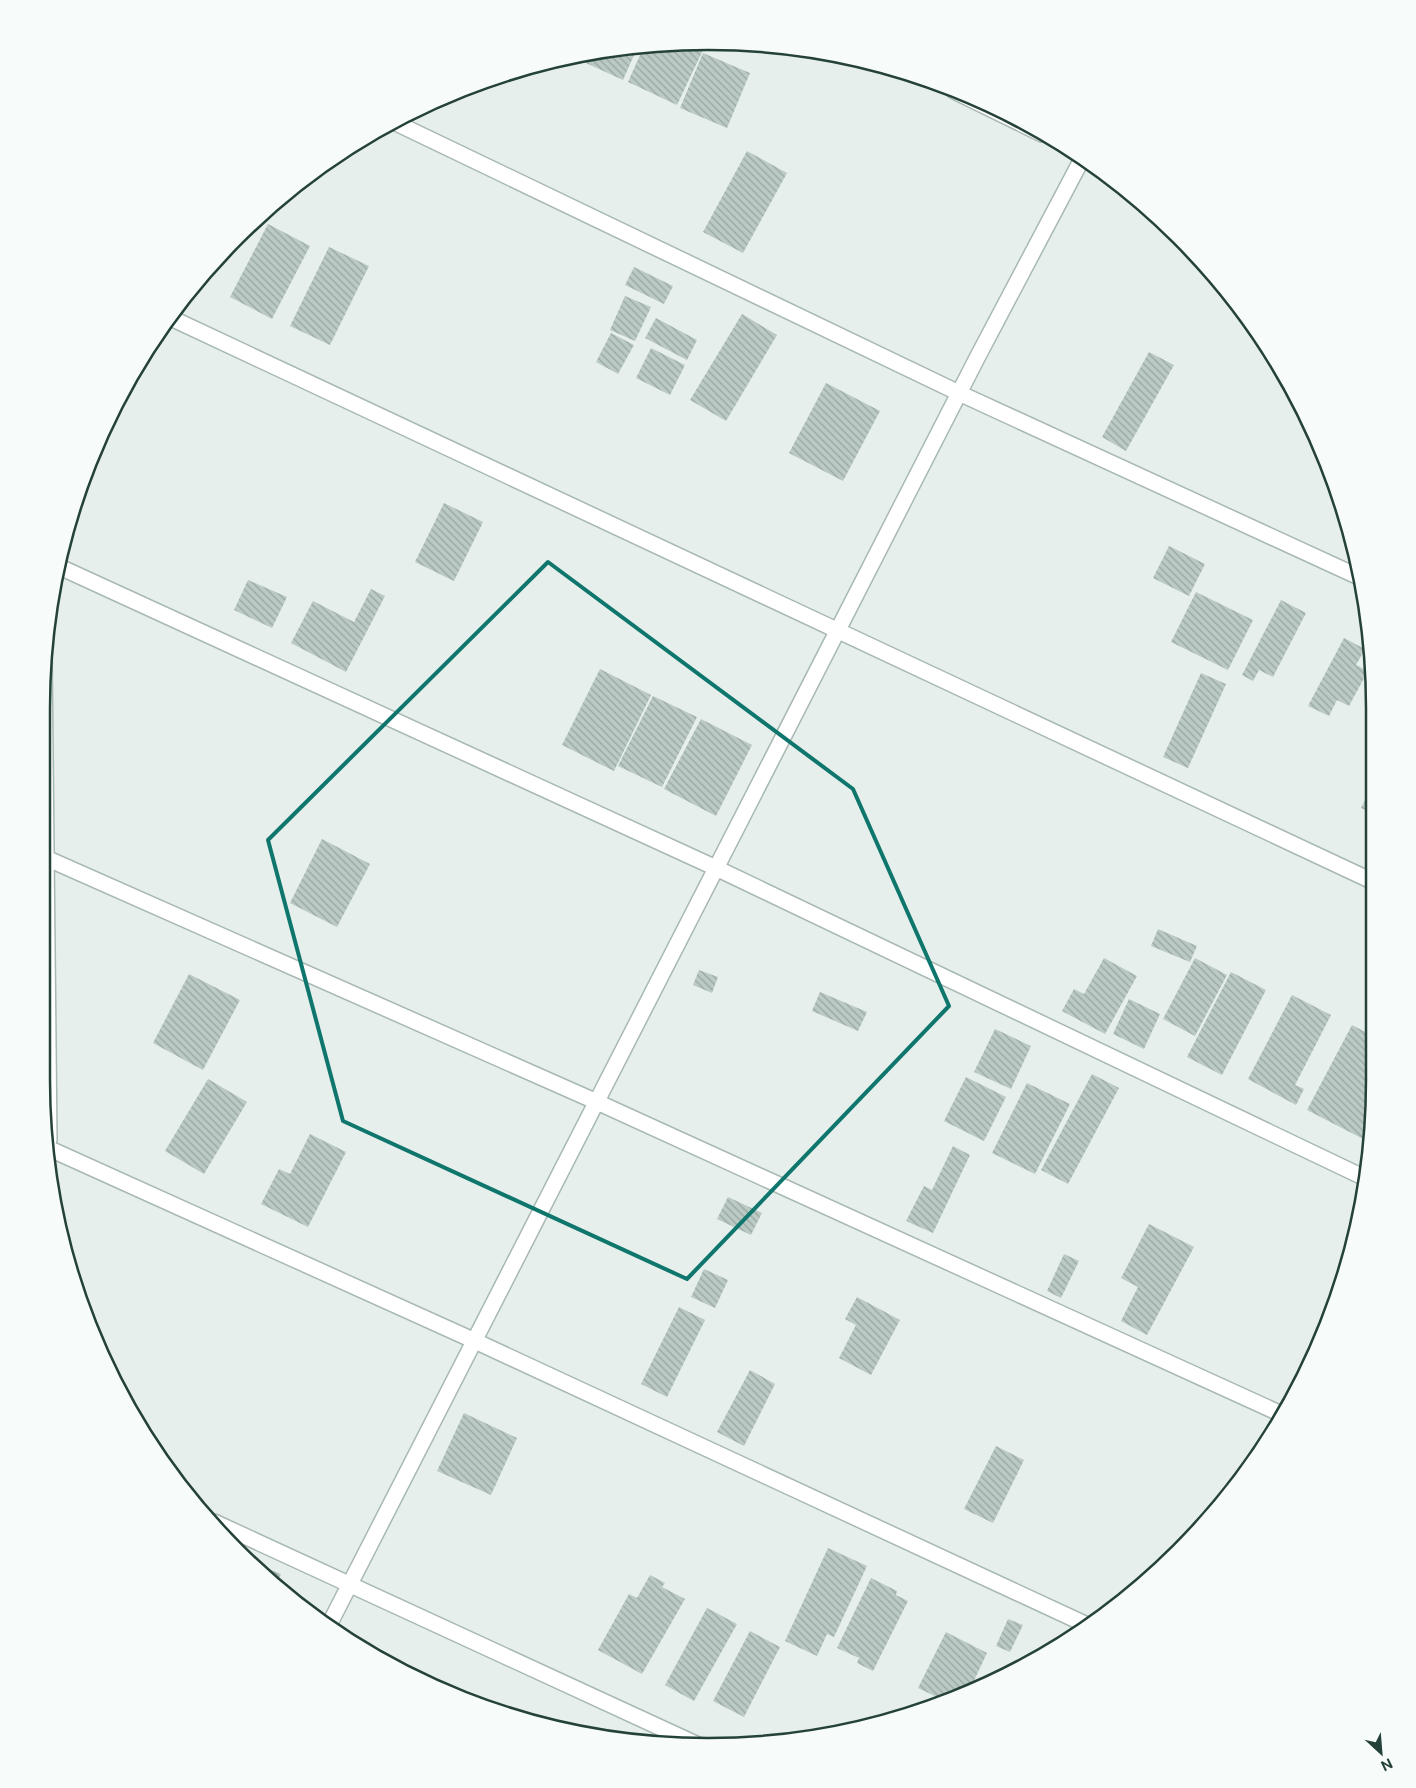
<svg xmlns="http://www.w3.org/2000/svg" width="1416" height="1788" viewBox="0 0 1416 1788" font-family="'Public Sans',sans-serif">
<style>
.building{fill:url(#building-back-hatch)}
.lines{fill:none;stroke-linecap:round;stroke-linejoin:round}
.minor-casing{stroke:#a8b8b2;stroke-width:18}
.minor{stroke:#fff;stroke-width:15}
.marked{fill:none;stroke:#0f766e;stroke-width:4;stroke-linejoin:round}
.rim{fill:none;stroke:#24423a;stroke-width:2.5}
</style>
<defs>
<pattern id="building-back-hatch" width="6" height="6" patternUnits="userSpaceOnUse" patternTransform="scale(1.25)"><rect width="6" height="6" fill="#bbcac4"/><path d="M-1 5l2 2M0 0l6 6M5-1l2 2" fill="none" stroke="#98a6a0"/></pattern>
</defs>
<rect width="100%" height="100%" fill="#e6efeb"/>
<path class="building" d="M691 45 703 50 677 105 628 82 644 46Z
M638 46 623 80 575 58 621 47Z
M703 53 750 73 727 128 680 108Z
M747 151 787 173 743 253 703 232Z
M268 224 310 246 272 319 230 297Z
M329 247 369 266 330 345 290 326Z
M634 267 673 286 664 304 625 285Z
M625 296 651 307 635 341 610 330Z
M742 314 777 335 726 421 690 400Z
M656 318 697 340 687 360 645 338Z
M611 333 634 345 618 374 596 362Z
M651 348 685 365 670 395 636 378Z
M1149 352 1174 365 1126 451 1102 437Z
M826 383 880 411 843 481 789 453Z
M444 503 483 522 454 581 415 562Z
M1169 546 1205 564 1189 596 1153 578Z
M248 580 287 597 272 628 234 610Z
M371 589 385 596 346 672 291 643 313 601 354 622Z
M1196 592 1253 620 1228 670 1171 642Z
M1281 600 1306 613 1273 677 1259 670 1253 681 1242 675Z
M1344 638 1365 649 1356 665 1368 671 1349 706 1337 700 1329 716 1308 706Z
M600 669 651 695 614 771 562 745Z
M1201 673 1226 684 1188 768 1163 757Z
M653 696 697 717 662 787 618 766Z
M701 719 752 745 716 816 664 789Z
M1374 782V814L1361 808Z
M322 839 370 864 337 927 290 903Z
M1158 929 1197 946 1190 962 1151 946Z
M1104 958 1137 976 1105 1034 1062 1011 1074 989 1084 994Z
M1195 958 1227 975 1195 1036 1163 1019Z
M699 970 718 977 712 993 693 985Z
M1231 972 1266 990 1222 1075 1187 1057Z
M189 974 240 1000 203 1070 153 1043Z
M820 992 867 1012 858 1031 812 1011Z
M1292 995 1331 1015 1295 1085 1304 1089 1296 1105 1248 1079Z
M1129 999 1160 1014 1144 1049 1113 1034Z
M1352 1025 1375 1037V1080L1369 1142 1307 1110Z
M995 1029 1031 1046 1011 1089 974 1072Z
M1092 1074 1119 1088 1068 1184 1041 1170Z
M966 1077 1006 1097 984 1141 944 1121Z
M208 1079 247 1102 204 1174 165 1151Z
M1027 1083 1070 1104 1035 1174 992 1153Z
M310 1134 346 1152 308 1227 261 1204 279 1169 290 1174Z
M953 1146 970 1155 933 1233 906 1221 924 1186 932 1190Z
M728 1197 762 1213 751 1235 717 1219Z
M1149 1224 1194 1247 1147 1335 1121 1321 1138 1287 1121 1278Z
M1064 1254 1079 1261 1061 1298 1047 1291Z
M704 1269 728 1280 715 1308 691 1297Z
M857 1297 900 1320 871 1375 839 1358 856 1325 845 1319Z
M679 1307 705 1320 667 1397 641 1384Z
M750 1370 775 1384 744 1446 717 1432Z
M464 1413 517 1438 491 1495 437 1471Z
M996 1446 1024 1460 993 1523 964 1509Z
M828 1548 867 1566 834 1637 827 1634 817 1656 785 1641Z
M251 1562 281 1574 277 1583Z
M650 1575 665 1583 662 1587 685 1599 642 1674 598 1650 629 1594 637 1598Z
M871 1578 897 1591 896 1595 908 1601 873 1671 857 1663 859 1658 837 1648Z
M707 1608 737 1624 694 1701 665 1685Z
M1008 1619 1023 1625 1010 1652 996 1646Z
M750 1631 780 1647 744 1717 713 1701Z
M946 1632 987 1653 971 1687 941 1699 918 1688Z"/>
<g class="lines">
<defs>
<path id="minor" d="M954 91 1042 134
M394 122 959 393 1359 577
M171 318 1374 882
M62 568 716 868 1365 1178
M44 659 49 1140
M46 858 597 1102 1279 1413
M50 1149 475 1341 1087 1625
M214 1522 698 1745
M330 1623 977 358 1082 159"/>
</defs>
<use href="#minor" class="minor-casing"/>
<use href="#minor" class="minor"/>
</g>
<path class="marked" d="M548 562 853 789 949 1006 687 1279 343 1121 268 840Z"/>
<path d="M0 0H1416V1788H0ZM708 50H708A658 658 0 0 1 1366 708V1080A658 658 0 0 1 708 1738H708A658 658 0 0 1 50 1080V708A658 658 0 0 1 708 50Z" fill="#f7fbf9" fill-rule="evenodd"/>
<path class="rim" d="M708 50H708A658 658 0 0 1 1366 708V1080A658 658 0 0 1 708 1738H708A658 658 0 0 1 50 1080V708A658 658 0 0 1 708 50Z"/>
<g transform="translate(1381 1753) rotate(154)" stroke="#f7fbf9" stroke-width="4" paint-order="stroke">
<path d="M0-4L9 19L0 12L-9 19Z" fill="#24423a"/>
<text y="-8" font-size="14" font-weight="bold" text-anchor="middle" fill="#24423a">N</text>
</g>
</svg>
